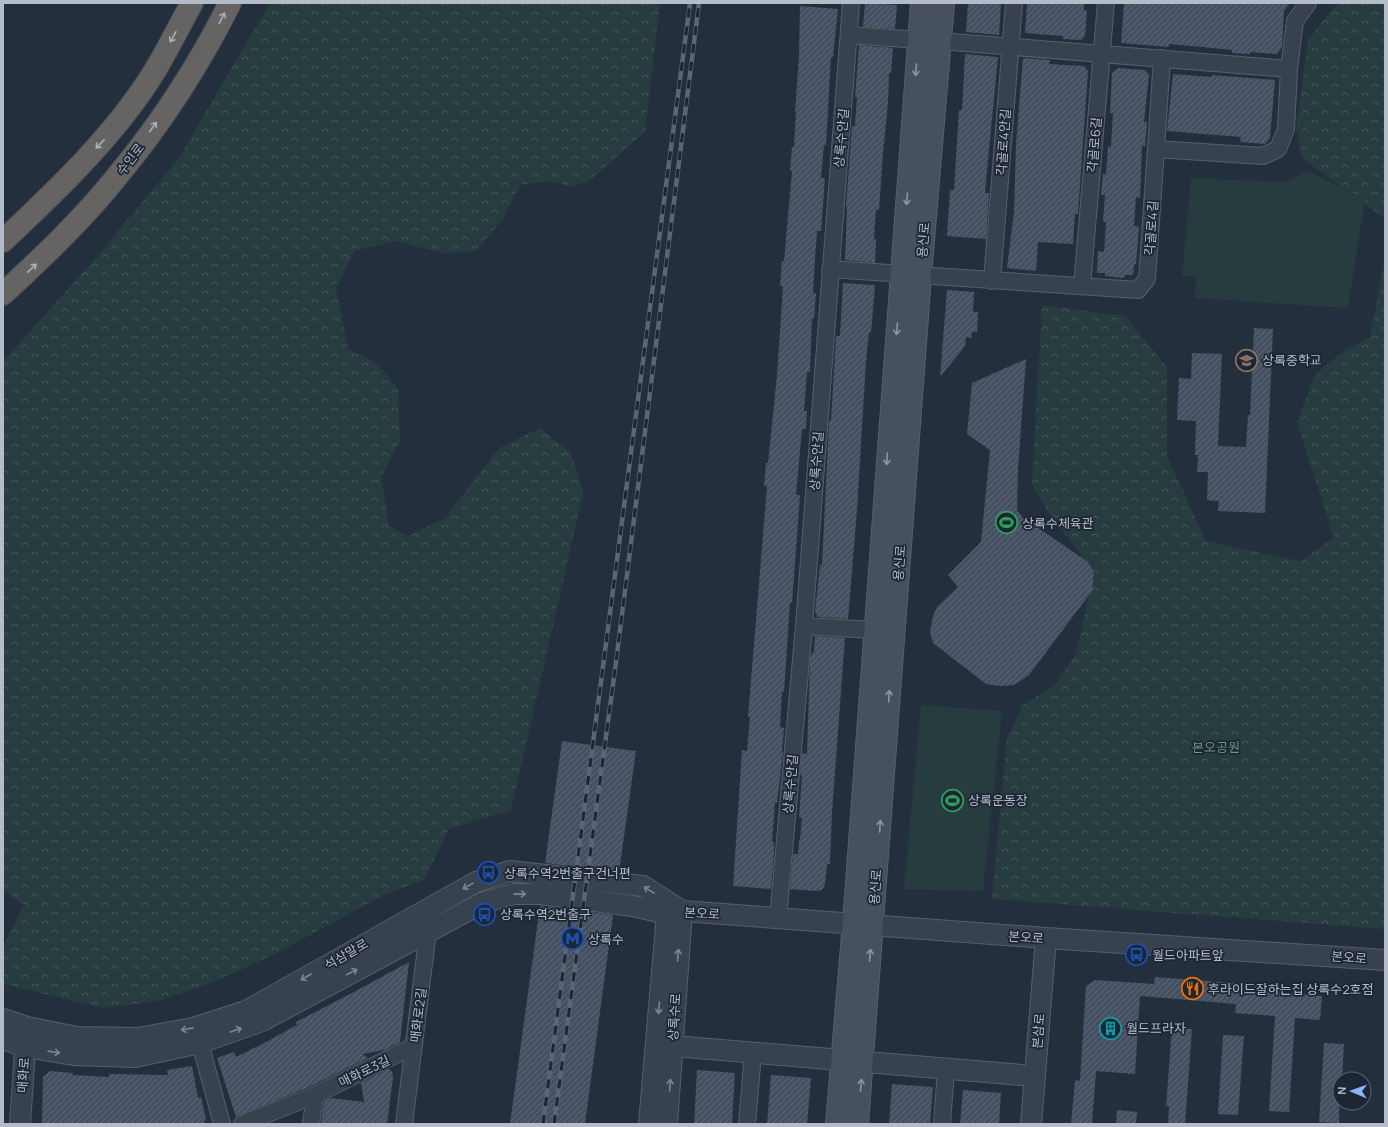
<svg xmlns="http://www.w3.org/2000/svg" width="1388" height="1127" viewBox="0 0 1388 1127" font-family="Manrope,'Noto Sans KR',sans-serif">
<style>
.forest{fill:url(#forest-crowns)}
.pitch{fill:#263c3f}
.building{fill:url(#building-hatch)}
.lines{fill:none;stroke-linecap:round;stroke-linejoin:round}
.minor-casing{stroke:#565f6c;stroke-width:18}
.tertiary-casing{stroke:#565f6c;stroke-width:22}
.secondary-casing{stroke:#565f6c;stroke-width:24}
.trunk-casing{stroke:#434c59;stroke-width:24}
.minor{stroke:#38414e;stroke-width:16}
.tertiary{stroke:#38414e;stroke-width:20}
.secondary{stroke:#465061;stroke-width:22}
.trunk{stroke:#656462;stroke-width:22}
.rail-casing{stroke:#5a6575;stroke-width:4.5}
.rail{stroke:#1d2633;stroke-width:3;stroke-dasharray:9;stroke-linecap:butt}
.oneway{stroke:#a8afba}
.oneway2{stroke:#8e96a5}
.oneway3{stroke:#7c8592}
.labels{text-anchor:middle;dominant-baseline:central;stroke-width:3.5;stroke-linejoin:round;paint-order:stroke}
.street-label{font-size:13px;fill:#b4bcc9;stroke:#1d2633}
.poi-label{font-size:13px;fill:#b4bcc9;stroke:#1d2633;text-anchor:start}
.park-label{font-size:13px;fill:#6b9a76;stroke:#1d2633}
</style>
<defs>
<pattern id="forest-crowns" width="20" height="18" patternUnits="userSpaceOnUse"><rect width="20" height="18" fill="#263c3f"/><path d="M2 6a3 3 0 1 1 6 0M12 15a3 3 0 1 1 6 0" fill="none" stroke="#435659"/></pattern>
<pattern id="building-hatch" width="6" height="6" patternUnits="userSpaceOnUse"><rect width="6" height="6" fill="#455162"/><path d="M-1 1l2-2M0 6l6-6M5 7l2-2" fill="none" stroke="#5d6877"/></pattern>
</defs>
<rect width="100%" height="100%" fill="#242f3e"/>
<path class="forest" d="M270 3H660L645 132 588 182 570 186 548 181 520 185 504 218 475 252 443 253 396 241 355 251 336 287 348 349 375 362 398 388 400 441 381 477 389 526 408 536 445 518 499 448 540 428 571 453 583 493 511 810 449 829 424 880 382 896 275 954 221 979 162 1000 103 1008 3 984V947L24 905 3 890V361L93 261 178 159Z
M1338 3H1385V219L1302 158 1296 130 1308 39Z
M1385 259V929L992 899 1007 737 1024 704 1055 685 1076 654 1094 572 1049 513 1032 484 1042 305 1125 316 1167 367V456L1206 541 1300 561 1334 538 1297 422 1314 376 1341 353 1370 337Z"/>
<path class="pitch" d="M1308 171 1365 199 1348 308 1195 298 1196 277 1182 276 1191 178 1285 182Z
M921 705 1002 711 983 891 904 889Z"/>
<path class="building" d="M865 3 897 5 895 29 863 27Z
M968 3H1001L999 35 966 32Z
M1027 3H1084V10L1087 11 1085 36 1081 40 1063 39V36L1025 33Z
M1124 3H1290L1284 11 1282 47 1277 54 1250 52V54L1232 53V50L1202 47 1169 44V47L1121 43Z
M800 6 838 9 833 57H831L826 146 824 145 821 178H825L821 231H817L815 259 813 293H816L814 319H812L810 372H807L804 411H807L806 429H802L796 495H800L798 523 792 603 790 602 784 692H782L780 727 784 728 782 752H783L777 803 775 802 772 842H774V853L771 889 733 886 742 750 747 751 750 717H748L767 486H764L766 463H768L777 375 783 286H780L782 261H784L792 171 790 170 792 147H794L796 112H795L799 55Z
M859 45 893 48 891 73H889L888 103 883 153 879 210 876 209 874 239H876L875 263 845 260 847 207H846L852 126H855L857 97H855Z
M965 54 998 57 988 160 985 193H989L986 239 947 236 950 190H954L959 110H962Z
M1023 58 1050 60 1049 64 1084 66 1088 71 1078 214H1075L1073 244 1038 242 1036 271 1007 268 1014 211 1016 144Z
M1118 68 1145 70 1149 75 1144 122H1147L1145 146H1142L1140 198 1136 197 1134 226 1139 227 1136 264H1134L1133 275H1125L1124 278 1105 276V273H1097L1098 251 1104 252 1106 222H1103L1105 195H1101L1103 174H1106L1108 146 1111 147 1113 113H1110L1112 73Z
M1173 74 1212 77V75L1275 80 1270 138 1265 144 1240 142 1241 137 1167 131Z
M843 283 875 285 871 333 869 332 866 361 857 510 848 619 818 617 815 612 820 565H822L829 421H831L836 336H840Z
M947 290 974 292 973 312H978L977 332H972L971 338 966 337 965 346 940 377Z
M1254 328 1273 329 1265 513 1218 511 1219 501 1207 500 1208 472H1197L1198 455H1195L1196 421 1177 420 1179 378 1191 379 1192 353 1222 354 1218 446 1246 447 1248 415H1250Z
M1026 359 1018 469 1017 510 1025 521 1034 525 1088 562 1094 572 1092 591 1029 675 1014 685 1000 686 986 684 933 643 930 632 933 616 937 607 958 587 948 575 981 542 990 450 967 434 972 383Z
M815 636 845 638 832 812 830 864H827L825 884 822 890 815 891 790 889 793 854H798L799 840H800L802 818 799 817 802 775H800L802 753 807 754 810 660 811 655 814 651Z
M562 741 636 751 619 872 545 863Z
M540 906 613 915 585 1124H510Z
M409 962 400 1042 384 1050 362 1054 368 1058 311 1086 236 1117 217 1058 234 1052 236 1057 266 1042 297 1025 296 1022 352 993Z
M1155 977 1284 987V993L1322 996 1320 1020 1295 1018 1289 1112 1269 1111 1275 1016 1235 1013 1236 1004 1140 996 1135 1074 1096 1071 1092 1124H1071L1075 1080 1080 1081 1086 986 1095 980 1154 984Z
M1172 1027 1192 1029 1185 1124H1168L1169 1106H1166Z
M1223 1035 1244 1036 1238 1115 1218 1114Z
M1324 1043 1344 1044 1342 1079H1340L1339 1123 1319 1122Z
M192 1066 198 1098 201 1097 206 1119 203 1124H42L43 1077 50 1071 73 1073 72 1075 109 1077V1074L168 1075 167 1070Z
M388 1069 392 1071 393 1078 387 1124 321 1123 324 1101 331 1098 364 1102 361 1083Z
M697 1070 735 1073 732 1124H694Z
M771 1075 811 1078 807 1124H767Z
M892 1084 933 1087 930 1124H889Z
M963 1090 1001 1093 999 1124H960Z
M1117 1110 1137 1112 1136 1124H1116Z"/>
<g class="lines">
<defs>
<path id="minor" d="M849 35 919 40
M940 41 1289 69
M1156 149 1162 58
M830 269 1138 290 1147 279 1156 149 1263 156 1278 149 1286 129 1289 69 1295 21 1308 3
M992 281 1014 3
M1082 286 1106 3
M804 626 874 630
M778 919 804 626 851 3
M200 1043 222 1124
M242 1124 315 1095 414 1046
M311 1124 315 1095
M404 1124 431 907
M747 1124 753 1053
M942 1124 946 1069"/>
<path id="tertiary" d="M3 1019 27 1027 77 1037 138 1038 193 1028 246 1011 476 882 510 871 643 886 682 911 667 1124
M3 1039 25 1047 74 1055 135 1057 200 1043 262 1021 482 903 514 894H540L633 906 667 914 682 911 1046 938 1385 960
M673 1046 1035 1076
M20 1124 26 1035
M649 1124 667 914
M1031 1124 1046 938"/>
<path id="secondary" d="M837 1124 854 923 922 3
M857 1124 920 276 943 3"/>
<path id="trunk" d="M3 241C56 191 111 139 151 77 166 53 178 28 192 3
M3 294C44 256 85 217 119 174 162 122 200 63 230 3"/>
</defs>
<use href="#minor" class="minor-casing"/>
<use href="#tertiary" class="tertiary-casing"/>
<use href="#secondary" class="secondary-casing"/>
<use href="#trunk" class="trunk-casing"/>
<use href="#minor" class="minor"/>
<use href="#tertiary" class="tertiary"/>
<use href="#secondary" class="secondary"/>
<use href="#trunk" class="trunk"/>
<defs>
<path id="rail" d="M543 1124 690 3
M554 1124 616 662 699 3"/>
</defs>
<use href="#rail" class="rail-casing"/>
<use href="#rail" class="rail"/>
</g>
<defs><path id="oneway-shaft" d="M-6 0H5M1.5-3L5.5 0L1.5 3" fill="none" stroke-width="1.6" stroke-linecap="round" stroke-linejoin="round"/></defs>
<g class="oneway">
<use href="#oneway-shaft" transform="translate(222 18) rotate(-63)"/>
<use href="#oneway-shaft" transform="translate(173 37) rotate(119)"/>
<use href="#oneway-shaft" transform="translate(153 127) rotate(-54)"/>
<use href="#oneway-shaft" transform="translate(100 144) rotate(134)"/>
<use href="#oneway-shaft" transform="translate(32 268) rotate(-43)"/>
</g>
<g class="oneway2">
<use href="#oneway-shaft" transform="translate(916 70) rotate(94)"/>
<use href="#oneway-shaft" transform="translate(907 199) rotate(94)"/>
<use href="#oneway-shaft" transform="translate(897 329) rotate(94)"/>
<use href="#oneway-shaft" transform="translate(887 459) rotate(94)"/>
<use href="#oneway-shaft" transform="translate(889 696) rotate(-86)"/>
<use href="#oneway-shaft" transform="translate(880 826) rotate(-86)"/>
<use href="#oneway-shaft" transform="translate(870 955) rotate(-86)"/>
<use href="#oneway-shaft" transform="translate(861 1085) rotate(-85)"/>
</g>
<g class="oneway3">
<use href="#oneway-shaft" transform="translate(468 886) rotate(151)"/>
<use href="#oneway-shaft" transform="translate(649 890) rotate(-148)"/>
<use href="#oneway-shaft" transform="translate(520 894) rotate(-1)"/>
<use href="#oneway-shaft" transform="translate(678 955) rotate(-86)"/>
<use href="#oneway-shaft" transform="translate(352 972) rotate(-28)"/>
<use href="#oneway-shaft" transform="translate(306 977) rotate(150)"/>
<use href="#oneway-shaft" transform="translate(659 1008) rotate(95)"/>
<use href="#oneway-shaft" transform="translate(187 1029) rotate(169)"/>
<use href="#oneway-shaft" transform="translate(236 1030) rotate(-19)"/>
<use href="#oneway-shaft" transform="translate(54 1052) rotate(8)"/>
<use href="#oneway-shaft" transform="translate(670 1085) rotate(-86)"/>
</g>
<defs>
<symbol id="school-ring" viewBox="-11 -11 22 22"><circle r="9.5" fill="#1d2633" stroke="#8d6e63" stroke-width="1.5"/><path d="M0-5L7-2L0 1L-7-2ZM-4 1L0 2.5L4 1V4Q0 6-4 4Z" fill="#8d6e63"/></symbol>
<symbol id="stadium-ring" viewBox="-11 -11 22 22"><circle r="9.5" fill="#1d2633" stroke="#2e9e5b" stroke-width="1.5"/><path d="M0-5a6.5 5 0 1 0 0 10a6.5 5 0 1 0 0-10ZM-3.5-1.8h7v3.6h-7Z" fill="#2e9e5b"/></symbol>
<symbol id="bus-ring" viewBox="-11 -11 22 22"><circle r="9.5" fill="#1d2633" stroke="#1a4fb4" stroke-width="1.5"/><path d="M-5-6H5V4H4V6H2V4H-2V6H-4V4H-5ZM-3.5-4V0h7V-4ZM-3.5 1.2v1.5H-2V1.2ZM2 1.2v1.5H3.5V1.2Z" fill="#1a4fb4"/></symbol>
<symbol id="metro-ring" viewBox="-11 -11 22 22"><circle r="9.5" fill="#1d2633" stroke="#1a4fb4" stroke-width="1.5"/><path d="M-5.5 5V-5H-3L0 0L3-5H5.5V5H3V-.5L0 4L-3-.5V5Z" fill="#1a4fb4"/></symbol>
<symbol id="restaurant-ring" viewBox="-11 -11 22 22"><circle r="9.5" fill="#1d2633" stroke="#e8710a" stroke-width="1.5"/><path d="M-5-6h1v4h1v-4h1v4h1v-4h1v5L-1.5 .5V6h-2V.5L-5-1ZM5-6V6H3V1.5H1.5Q1.5-4 5-6Z" fill="#e8710a"/></symbol>
<symbol id="building-ring" viewBox="-11 -11 22 22"><circle r="9.5" fill="#1d2633" stroke="#0f9aa8" stroke-width="1.5"/><path d="M-4-6H4V6H1V3H-1V6H-4ZM-2.5-4.3h1.7v1.8h-1.7ZM.8-4.3h1.7v1.8H.8ZM-2.5-1h1.7V.8h-1.7ZM.8-1h1.7V.8H.8Z" fill="#0f9aa8"/></symbol>
</defs>
<g fill-rule="evenodd">
<use href="#school-ring" x="1234" y="348" width="25" height="25"/>
<use href="#stadium-ring" x="994" y="510" width="25" height="25"/>
<use href="#stadium-ring" x="940" y="788" width="25" height="25"/>
<use href="#bus-ring" x="476" y="860" width="25" height="25"/>
<use href="#bus-ring" x="472" y="902" width="25" height="25"/>
<use href="#metro-ring" x="560" y="926" width="25" height="25"/>
<use href="#bus-ring" x="1124" y="942" width="25" height="25"/>
<use href="#restaurant-ring" x="1180" y="976" width="25" height="25"/>
<use href="#building-ring" x="1098" y="1016" width="25" height="25"/>
</g>
<g class="labels">
<g class="street-label">
<text transform="translate(841 138) rotate(-85)">상록수안길</text>
<text transform="translate(1003 142) rotate(-86)">각골로4안길</text>
<text transform="translate(1094 145) rotate(-85)">각골로6길</text>
<text transform="translate(130 159) rotate(-53)">수인로</text>
<text transform="translate(1151 228) rotate(-86)">각골로4길</text>
<text transform="translate(923 240) rotate(-85)">용신로</text>
<text transform="translate(816 461) rotate(-86)">상록수안길</text>
<text transform="translate(899 563) rotate(-86)">용신로</text>
<text transform="translate(790 784) rotate(-85)">상록수안길</text>
<text transform="translate(875 887) rotate(-86)">용신로</text>
<text transform="translate(702 913) rotate(3)">본오로</text>
<text transform="translate(1026 937) rotate(4)">본오로</text>
<text transform="translate(346 954) rotate(-30)">석삼말로</text>
<text transform="translate(1349 957) rotate(5)">본오로</text>
<text transform="translate(418 1015) rotate(-83)">매화로2길</text>
<text transform="translate(674 1017) rotate(-86)">상록수로</text>
<text transform="translate(1038 1031) rotate(-85)">본삼로</text>
<text transform="translate(364 1071) rotate(-26)">매화로3길</text>
<text transform="translate(23 1075) rotate(-86)">매화로</text>
</g>
<g class="poi-label">
<text x="1262" y="360">상록중학교</text>
<text x="1022" y="523">상록수체육관</text>
<text x="968" y="800">상록운동장</text>
<text x="504" y="873">상록수역2번출구건너편</text>
<text x="500" y="914">상록수역2번출구</text>
<text x="588" y="939">상록수</text>
<text x="1152" y="955">월드아파트앞</text>
<text x="1208" y="989">후라이드잘하는집 상록수2호점</text>
<text x="1126" y="1028">월드프라자</text>
</g>
<g class="park-label">
<text x="1216" y="747">본오공원</text>
</g>
</g>
<rect width="1388" height="1127" fill="none" stroke="#b4bcc9" stroke-width="8"/>
<g transform="translate(1352 1091) rotate(272)"><circle r="19" fill="#1d2633" stroke="#59626f"/>
<path d="M0-3L7 15L0 10L-7 15Z" fill="#8ab4f8"/>
<text y="-6" font-size="11" font-weight="bold" text-anchor="middle" fill="#b4bcc9">N</text>
</g>
</svg>
